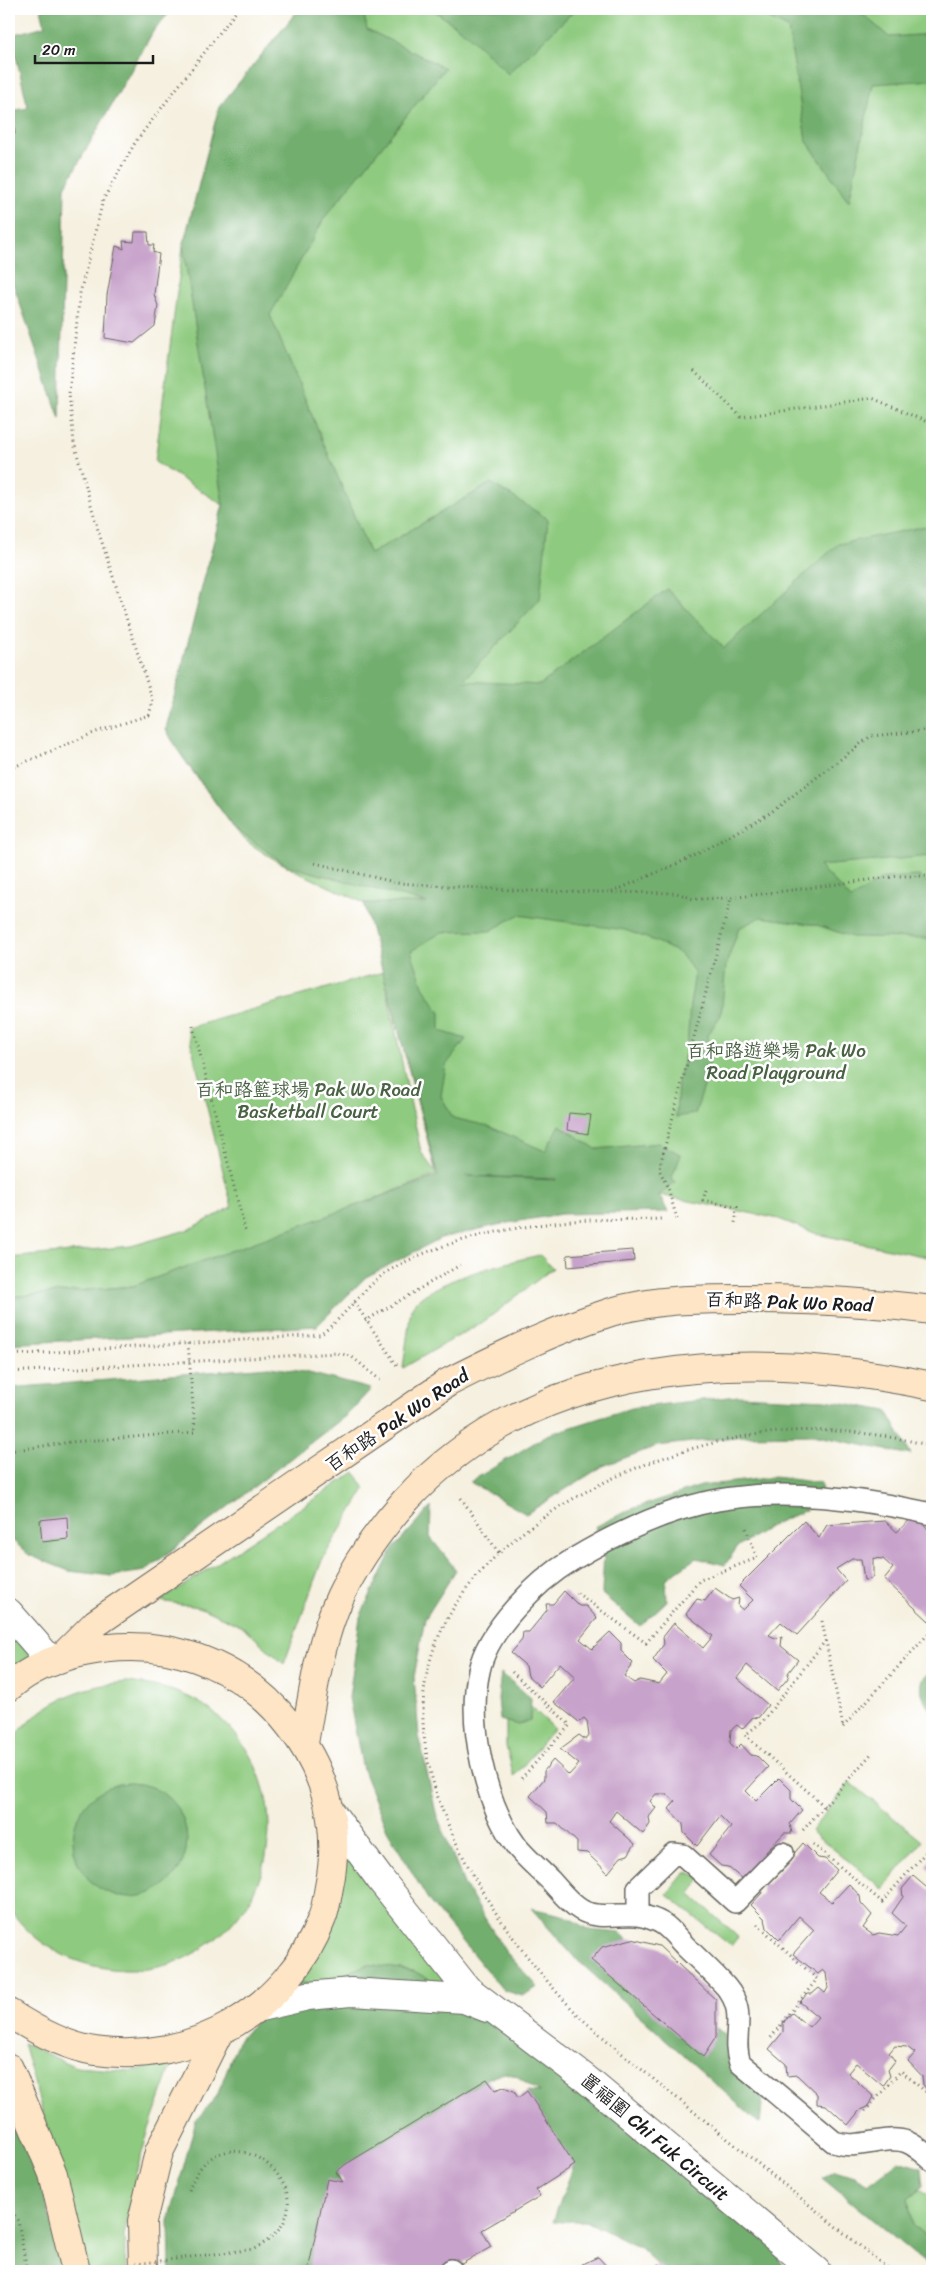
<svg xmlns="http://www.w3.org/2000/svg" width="941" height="2280" viewBox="0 0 941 2280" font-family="Sriracha,'LXGW WenKai TC',sans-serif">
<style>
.green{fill:#8eca7f;stroke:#55734e;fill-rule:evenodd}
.forest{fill:#72ae6e;stroke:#476545;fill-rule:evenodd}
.building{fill:#c7a2cb}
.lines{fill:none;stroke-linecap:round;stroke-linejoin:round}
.service-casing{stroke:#686660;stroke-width:24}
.minor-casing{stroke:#686660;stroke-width:30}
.secondary-casing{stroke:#686660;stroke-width:30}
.path{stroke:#686660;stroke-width:3;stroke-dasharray:1 4;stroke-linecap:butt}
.service{stroke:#fff;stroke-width:21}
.minor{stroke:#fff;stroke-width:28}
.secondary{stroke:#fde5c5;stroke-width:28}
.path-bridge{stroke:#686660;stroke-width:3;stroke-dasharray:1 4;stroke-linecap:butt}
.labels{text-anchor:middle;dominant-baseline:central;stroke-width:5;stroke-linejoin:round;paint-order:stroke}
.park-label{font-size:19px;fill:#4a6244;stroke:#fff}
.street-label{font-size:19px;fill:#1c1c1c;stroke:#fff}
</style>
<rect width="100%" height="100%" fill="#fff"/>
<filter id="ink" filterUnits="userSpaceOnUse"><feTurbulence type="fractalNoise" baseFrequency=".02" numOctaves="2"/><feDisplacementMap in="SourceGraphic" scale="10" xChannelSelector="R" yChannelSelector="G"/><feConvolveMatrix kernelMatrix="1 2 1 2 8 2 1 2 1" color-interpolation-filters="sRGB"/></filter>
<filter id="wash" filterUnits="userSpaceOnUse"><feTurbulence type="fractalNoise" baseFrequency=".0096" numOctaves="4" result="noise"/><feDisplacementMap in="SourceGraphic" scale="20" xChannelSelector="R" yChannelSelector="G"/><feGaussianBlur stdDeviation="1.12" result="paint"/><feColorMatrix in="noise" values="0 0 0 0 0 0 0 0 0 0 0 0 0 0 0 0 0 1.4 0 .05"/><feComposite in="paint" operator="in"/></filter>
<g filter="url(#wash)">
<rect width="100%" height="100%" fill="#f5f0df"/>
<path class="green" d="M317 9H932V1258L817 1234 779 1219 659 1195 635 1176 436 1175 258 1243 133 1286 9 1297V1258L131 1246 190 1229 232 1207 187 1028 383 972 364 903C327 885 286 869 252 845 238 836 227 818 217 805 199 780 180 756 166 729L223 505 155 462 183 246 219 107 284 82ZM386 986 387 987 436 1173 421 1152Z
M540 1255 553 1268 486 1320 403 1368 411 1309C423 1282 511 1261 540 1255Z
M355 1472 365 1489 322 1560 284 1664 243 1627 199 1607 160 1601Z
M9 1609 52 1662 9 1689Z
M126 1682C158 1685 189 1692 214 1713 296 1780 285 1907 189 1956 164 1969 134 1973 105 1968 66 1962 31 1941 9 1908V1743C42 1703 75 1687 126 1682Z
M506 1684 554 1728 514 1777 506 1746Z
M850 1782 922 1841 883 1889 811 1831Z
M333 1838 467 1989 280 1988 322 1931Z
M686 1871 701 1878 690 1894 738 1937 731 1946 667 1895Z
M23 2043 76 2067 130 2071 173 2062 149 2129 136 2173 124 2236 126 2271H87Z
M907 2176 932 2199V2250L891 2211Z"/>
<path class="forest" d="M41 9H173L154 30 65 187 60 419 9 272V111L28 108 11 35 45 26Z
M299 9H363L367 29 445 68 325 217 270 315 370 554 491 483 548 519 540 599 463 681 540 685 667 589 724 648 838 544 932 525V856L819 866 851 899 883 878 919 876 932 886V942L926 938 852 937 817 925 761 917 739 928 726 965 721 1015 708 1034 709 1072 695 1114 676 1117 678 1083 687 1047 690 1005 695 973 681 954 655 941 625 930 518 915 490 931 442 932 411 951 423 986 440 1013V1031L466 1039 446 1065 441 1096 453 1118 488 1126 545 1151 560 1125 596 1149 660 1143 681 1155 672 1177 675 1182 659 1195 668 1212 561 1214 502 1224 441 1238 366 1277 317 1326 9 1344V1297L133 1286 438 1176 364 903H427L288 866 234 828 177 749 166 729 223 505 183 246 219 107ZM466 1176 556 1179V1180Z
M432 9H576L508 74 467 34Z
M749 9H857L889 37 932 34V80L873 84 849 202 806 140 788 28Z
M269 1367 305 1372 371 1389 348 1414 145 1571 112 1576 69 1571 29 1555 9 1537V1388Z
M738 1396 826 1400 887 1411 911 1455 813 1435 744 1436 657 1446 603 1466 526 1514 470 1482 547 1435 631 1408Z
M775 1477 821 1483 822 1503 776 1523 738 1546 725 1565 696 1558 666 1579 667 1601 640 1626 602 1594 604 1550 595 1527 629 1510 701 1486Z
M431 1507 430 1537 456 1570 425 1619 414 1677 419 1736 436 1813 464 1884 505 1951 538 1987 522 1996 503 1990 429 1901 387 1830 363 1770 349 1698 360 1617 392 1550Z
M932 1670V1711C921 1699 915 1681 932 1670Z
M501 1673 531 1698 530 1720 518 1725 500 1720 498 1698Z
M73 1840a57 57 0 1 1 114 0a57 57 0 1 1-114 0Z
M531 1908 566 1916 589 1930 621 1933 692 2008 725 2035 727 2058 744 2079 763 2097 760 2124 575 1958Z
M368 1964 414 1971 464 1999 763 2228 786 2271H664L640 2248 586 2221H553L574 2165 527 2091 540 2092 518 2077 504 2072 487 2079 336 2172 341 2187 326 2184 308 2271H170L169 2221 196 2120 217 2096 237 2043 269 2005 301 1983H324Z
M9 2098C29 2154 53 2211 61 2271H9Z
M898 2161 922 2168 924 2185 908 2198 912 2224 932 2242V2269L822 2178 835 2170 854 2176 868 2184Z"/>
<g id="blocks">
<path class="building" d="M9 79 15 134H9Z
M135 232H148L149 245H154L153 252 159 254 154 294 158 306 155 326 134 343 105 338 107 295 116 246 124 249 123 241 134 242Z
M569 1113 591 1115 588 1134 567 1130Z
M633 1250 634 1261 568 1267 567 1255Z
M915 1515 932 1533V1617L929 1621 884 1579 893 1568 883 1559 873 1558V1576L871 1579 864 1580 861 1559H852L836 1569 846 1581 797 1635 781 1622 769 1635 775 1638 782 1637 781 1646 798 1660 788 1673 789 1677 777 1691 747 1665 737 1678 768 1705 758 1718 753 1717 742 1729 737 1725 731 1730 730 1743 736 1749 741 1744 751 1755 757 1756 768 1767 746 1791 756 1801 779 1778 791 1790V1799L802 1810 790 1824 792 1833H784L766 1852 768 1861 760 1860 743 1880 728 1867 721 1866 709 1855 731 1827 720 1816 697 1846 684 1833 683 1824 669 1809 675 1801 667 1794H656L650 1801 656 1808 649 1817 650 1824 643 1834 616 1811 609 1821 635 1844 628 1855 621 1857 608 1873 587 1853 577 1852V1842L557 1823H548L547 1812 530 1796 544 1779V1771L553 1760 569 1775 579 1764 560 1749 579 1735 586 1740 589 1736 587 1721 584 1718 579 1722 554 1702 575 1677 560 1663 540 1687 528 1676 526 1666 511 1653 522 1640 523 1632H529L547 1610 546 1604H553L564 1591 579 1606H586L597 1618 580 1639 592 1649 610 1632 621 1643V1651L633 1663 624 1676 634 1683 640 1680 659 1684 667 1674 653 1660 664 1644 663 1637 674 1623 703 1648 713 1636 686 1614 697 1599 705 1601 715 1588 732 1600 739 1598 738 1606 743 1610 753 1600 739 1586 804 1521 819 1538 827 1525 885 1521 897 1532Z
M67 1517 68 1539 42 1542 40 1520Z
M803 1843 818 1858 825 1859 837 1870 819 1892 832 1902 849 1884 860 1896 861 1903 872 1915 863 1928 873 1935 879 1933 898 1936 906 1926 892 1913 903 1897 902 1889 913 1876 932 1892V2095L923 2085 922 2076 908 2061 915 2053 907 2047 895 2046 889 2053 895 2061 888 2070 890 2076 883 2086 856 2063 848 2073 874 2097 867 2107 860 2110 848 2125 826 2105 817 2104V2094L797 2075 787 2076 786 2064 769 2049 783 2032V2023L792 2013 809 2027 818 2017 800 2002 807 1994H812L819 1988 825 1993 828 1988 826 1973 823 1970 818 1974 793 1954 814 1930 799 1916 779 1940 767 1928 765 1919 751 1905 762 1893V1884H768Z
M932 1857V1872L926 1866Z
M632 1939 659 1946 716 2000V2037L703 2057 591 1960 602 1947Z
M487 2079 495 2090 504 2087 514 2091 518 2098 527 2091 575 2165 536 2190 540 2196 482 2230 491 2247 451 2270 308 2271 327 2179 343 2182 336 2172 346 2164Z
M598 2257 611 2271H578L576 2267Z
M659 2264 664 2271H647Z"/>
</g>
</g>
<g filter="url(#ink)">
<use href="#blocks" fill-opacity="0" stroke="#686660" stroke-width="1"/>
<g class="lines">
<defs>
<path id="service" d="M932 1514C863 1499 788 1488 718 1500 668 1509 615 1534 572 1560 537 1581 487 1630 479 1671 467 1724 485 1804 517 1847 527 1859 540 1870 551 1881 560 1891 569 1903 581 1910 598 1920 619 1913 638 1915 645 1916 657 1920 663 1924 671 1929 678 1939 685 1946 699 1960 714 1973 726 1987 749 2014 730 2036 740 2063L834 2142C859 2151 885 2134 907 2142 917 2146 924 2153 932 2160
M638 1915V1888L673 1854 683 1855 735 1902 783 1853
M451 2270 452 2271"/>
<path id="minor" d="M9 1613 52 1662
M330 1811 380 1879 467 1989 586 2079 816 2271
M260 2007 308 1996 351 1992 464 1999 487 2008"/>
<path id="secondary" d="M61 1658 96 1623 447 1383C500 1356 554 1330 611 1312 654 1299 699 1299 743 1299 806 1299 869 1302 932 1310
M9 1687C49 1652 115 1641 167 1650 217 1660 259 1686 290 1726 327 1773 341 1829 329 1887 327 1897 326 1909 322 1918 288 2011 191 2065 95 2051 64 2046 35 2030 9 2013
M304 1743C313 1694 319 1643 340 1597 356 1562 379 1530 405 1501 539 1354 751 1349 932 1386
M9 2068 53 2174 76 2271
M143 2271 142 2221 159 2152 218 2034"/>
</defs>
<use href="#service" class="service-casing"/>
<use href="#minor" class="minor-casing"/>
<use href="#secondary" class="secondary-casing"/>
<path class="path" d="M694 371 741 417 872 398 932 424
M9 769 96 732 149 715 153 701 98 530 74 443 69 393 80 293 103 200 136 141 238 9
M315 863 398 883 527 891 677 893 693 899 731 898 899 876H932
M612 892 690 858 770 813 871 736 932 730
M193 1026 245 1230
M706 1190 703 1200 737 1207 735 1223
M677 1219 668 1188 659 1169 731 898
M354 1302 398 1367
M365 1321 460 1265
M9 1355 320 1335C346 1316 363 1287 390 1270 438 1242 500 1229 554 1223 589 1218 626 1220 661 1219
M9 1372 337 1353 351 1356 380 1380
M9 1451 71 1442 195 1432 188 1343
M461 1498 499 1553
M577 1593 646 1643 700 1580 757 1558 746 1528
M822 1621 843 1727
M512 1672 570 1725 519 1781
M843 1727 932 1630
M824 1806 745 1735 762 1722 826 1640
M803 1830 873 1752
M813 1844 882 1902 932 1845
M757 1924 817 1979 769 2040
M865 2111 901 2071 932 2097
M9 2207 18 2221 27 2271
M891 2271 620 2052C607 2040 593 2029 580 2017 508 1944 420 1816 423 1709 426 1550 623 1453 760 1434 818 1426 876 1432 932 1446"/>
<use href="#service" class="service"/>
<use href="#minor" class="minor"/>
<use href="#secondary" class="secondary"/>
<path class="path-bridge" d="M81 2271 254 2249C350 2200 217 2091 188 2194"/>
</g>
</g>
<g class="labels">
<g class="park-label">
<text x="776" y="1050">百和路遊樂場 Pak Wo<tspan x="776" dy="22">Road Playground</tspan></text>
<text x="308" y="1089">百和路籃球場 Pak Wo Road<tspan x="308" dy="22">Basketball Court</tspan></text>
</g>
<g class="street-label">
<text transform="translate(789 1302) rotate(2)">百和路 Pak Wo Road</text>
<text transform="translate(397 1420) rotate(-34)">百和路 Pak Wo Road</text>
<text transform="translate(655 2137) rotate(40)">置福圍 Chi Fuk Circuit</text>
</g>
</g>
<rect width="941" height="2280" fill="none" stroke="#fff" stroke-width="30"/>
<path d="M35 55v8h118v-8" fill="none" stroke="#1c1c1c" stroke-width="2.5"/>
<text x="42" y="55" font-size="15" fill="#1c1c1c" stroke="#ffffff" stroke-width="4" paint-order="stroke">20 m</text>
</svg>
